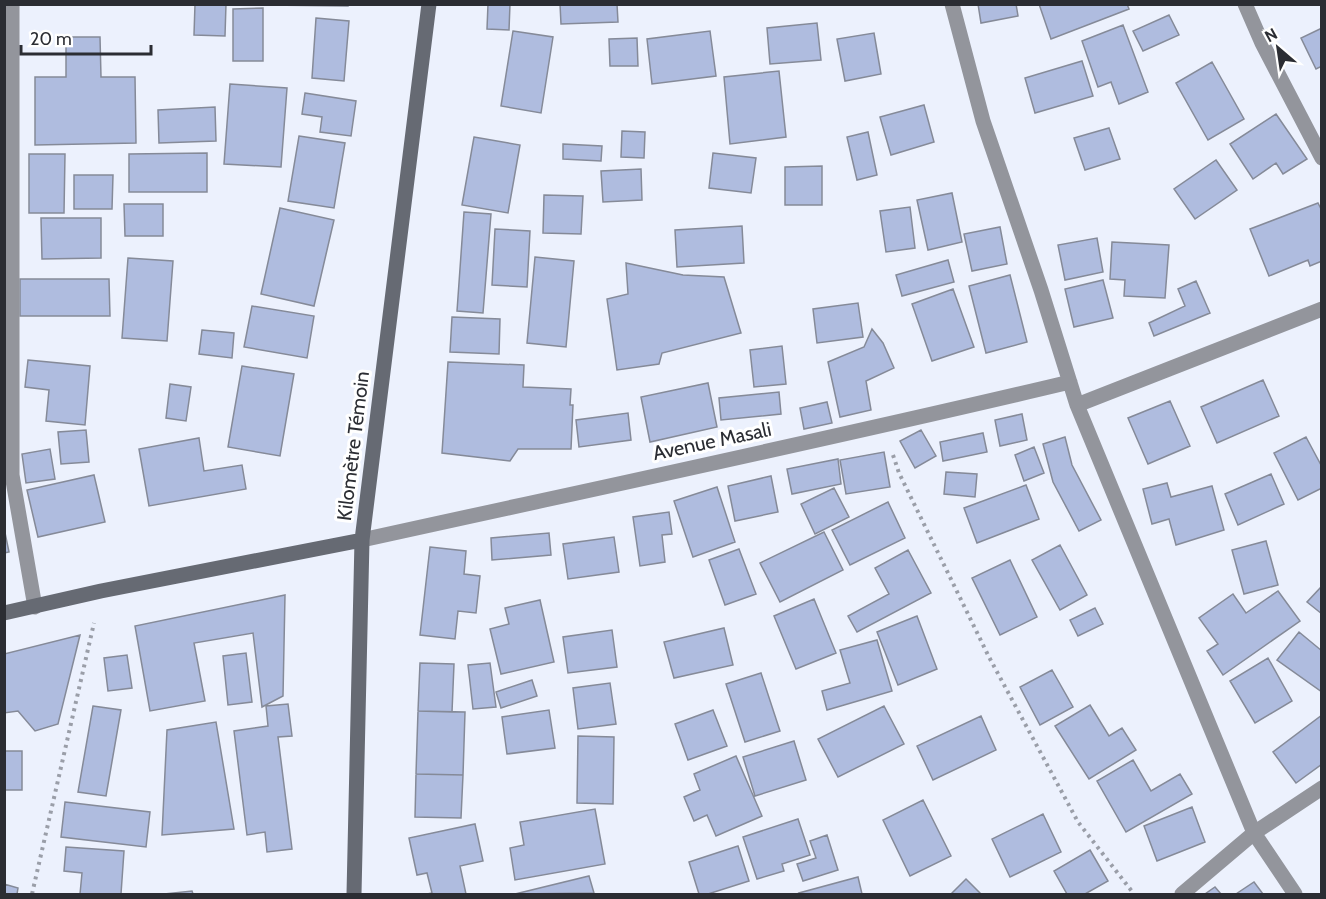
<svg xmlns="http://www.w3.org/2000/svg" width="1326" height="899" viewBox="0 0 1326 899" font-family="Cabin,sans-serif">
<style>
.building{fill:#afbcdf;stroke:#858a98;stroke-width:1.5}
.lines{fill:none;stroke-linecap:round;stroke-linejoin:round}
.path{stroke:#9a9ea8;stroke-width:4;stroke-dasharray:3 4.5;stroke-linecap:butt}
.street{stroke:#93959c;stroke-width:15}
.secondary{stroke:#666a73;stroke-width:15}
.labels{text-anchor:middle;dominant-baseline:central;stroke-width:6;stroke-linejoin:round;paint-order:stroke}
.street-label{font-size:20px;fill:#2b2d33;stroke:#fff}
</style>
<rect width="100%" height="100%" fill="#ecf1fd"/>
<path class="building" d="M195 4H226L225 36 194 35Z
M266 4H348V6L266 5Z
M488 4H510L509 30 487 29Z
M560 4H617L618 22 561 24Z
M978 4H1016L1018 16 981 23Z
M1039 4H1127L1129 9 1051 39Z
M263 8V61H233V9Z
M1169 15 1179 35 1143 51 1133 31Z
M316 18 349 21 344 81 312 78Z
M817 23 821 60 770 64 767 28Z
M1123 25 1148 92 1119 104 1111 82 1098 87 1082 41Z
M1322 28V66L1316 69 1301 38Z
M513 31 553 37 541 113 501 106Z
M710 31 716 76 652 84 647 39Z
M874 33 881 74 845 81 837 39Z
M66 37H100L101 77H135L136 143 35 145V77H66Z
M637 38 638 66H610L609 39Z
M1082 61 1093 96 1035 113 1025 78Z
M1212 62 1244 119 1208 140 1176 83Z
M779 71 786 137 730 144 724 77Z
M230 84 287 88 281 167 224 164Z
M305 93 356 101 351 136 320 132 322 117 302 114Z
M924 105 934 142 891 155 880 117Z
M215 107 216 141 159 143 158 110Z
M1276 114 1307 159 1283 174 1276 163 1253 179 1230 144Z
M1109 128 1120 159 1085 170 1074 138Z
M622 131 645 132 644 158 621 157Z
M868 132 877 175 857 180 847 137Z
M299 136 345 143 334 208 288 201Z
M474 137 520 145 508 213 462 205Z
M563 144 602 146 601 161 563 159Z
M207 153V192H129V154Z
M713 153 756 158 751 193 709 188Z
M29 154H65L64 213H29Z
M1216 160 1237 190 1195 219 1174 189Z
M822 166V205H785V167Z
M641 169 642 200 603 202 601 171Z
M74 175H113L112 209H74Z
M952 193 962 242 928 250 917 200Z
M544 195 583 196 581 234 543 233Z
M1318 203 1322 211V261L1310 266 1308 260 1269 276 1250 229Z
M124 204H163V236H125Z
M910 207 915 248 886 252 880 211Z
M280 208 334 220 314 306 261 294Z
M464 212 491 214 483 313 457 311Z
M41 218H101V258L42 259Z
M742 226 744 263 677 267 675 230Z
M1000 227 1007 264 972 271 964 234Z
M495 229 530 231 527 287 492 285Z
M1097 238 1103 272 1065 280 1058 245Z
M1112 242 1169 245 1165 298 1124 296 1125 280 1110 279Z
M535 257 574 261 566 347 527 343Z
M128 258 173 261 167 341 122 338Z
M948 260 954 282 902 296 896 275Z
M626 263 683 275 724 277 741 333 662 353 659 364 617 370 607 299 628 294Z
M1010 275 1027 342 986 353 969 286Z
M20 279H109L110 316H20Z
M1103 280 1113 318 1074 327 1065 289Z
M1196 281 1210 313 1154 336 1149 323 1185 306 1178 289Z
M953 289 974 347 932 361 912 304Z
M858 303 863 337 817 343 813 309Z
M252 306 314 316 307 358 244 347Z
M452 317 500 319 499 354 450 352Z
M872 329 883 343 894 368 866 381 871 410 840 417 828 362 864 347Z
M202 330 234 333 232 358 199 354Z
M782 346 786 384 754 387 750 350Z
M28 360 90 366 85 425 46 421 49 390 25 387Z
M448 362 524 365 523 387 571 389 570 405H573L571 449H518L510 461 442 453Z
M242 366 294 374 280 456 228 447Z
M1263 380 1279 416 1217 443 1201 407Z
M708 383 717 427 650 442 641 397Z
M170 384 191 387 186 421 166 418Z
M779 392 781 414 721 420 719 398Z
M1170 401 1190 446 1148 464 1128 418Z
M827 402 832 423 804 429 800 408Z
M628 413 631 440 579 447 576 420Z
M1022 414 1027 440 1000 446 995 420Z
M86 430 89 462 61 464 58 432Z
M921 430 936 456 915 468 900 441Z
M983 433 987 452 943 461 940 442Z
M1065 437 1072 465 1101 520 1079 531 1053 482 1043 444Z
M1306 437 1322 467V488L1298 500 1274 453Z
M199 438 204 471 242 465 246 489 149 506 139 449Z
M1034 447 1044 473 1024 481 1015 455Z
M50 449 55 479 26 483 22 454Z
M884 452 890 487 846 494 840 460Z
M838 459 841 484 792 494 787 469Z
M946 472 977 474 975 497 944 494Z
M1271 474 1284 504 1238 525 1225 494Z
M94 475 105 522 38 537 27 490Z
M771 476 778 512 735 521 728 486Z
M1167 483 1171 497 1212 486 1224 530 1176 545 1169 519 1152 524 1143 489Z
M1026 485 1039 519 977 543 964 508Z
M717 487 735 542 693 557 674 501Z
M834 488 849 517 815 534 801 504Z
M888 502 905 538 850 565 832 530Z
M669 512 672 534 662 535 665 562 640 566 633 517Z
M4 528 9 552 4 553Z
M824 532 843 570 780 602 760 563Z
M549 533 551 555 492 560 491 538Z
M614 537 619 572 568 579 563 544Z
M1266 541 1278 585 1244 594 1232 550Z
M1060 545 1087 595 1060 610 1032 560Z
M430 547 466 551 464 574 480 576 476 613 458 611 455 639 420 635Z
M739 549 756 594 725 605 709 560Z
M908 550 931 593 857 632 848 616 889 594 875 568Z
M1010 560 1037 617 1000 635 972 578Z
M1322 586V614L1307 602Z
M1278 591 1300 621 1223 675 1207 651 1218 644 1199 618 1233 594 1246 613Z
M285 595 283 696 262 707 253 633 194 643 205 701 150 711 135 626Z
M814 599 836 653 796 669 774 616Z
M540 600 554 662 501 674 490 629 509 624 505 608Z
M1095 608 1103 624 1078 636 1070 620Z
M917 616 937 669 898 685 877 632Z
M724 628 733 665 674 678 664 642Z
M612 630 617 667 568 673 563 637Z
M1299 632 1322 651V692L1277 660Z
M80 635 58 724 35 731 18 711 4 713V654Z
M877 640 892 691 827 710 822 691 850 683 840 650Z
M246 653 252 702 228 705 223 656Z
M127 655 132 688 108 691 104 658Z
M1268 658 1292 701 1255 723 1230 681Z
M420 663 454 664 452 712 418 711Z
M490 663 496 707 473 709 468 665Z
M1052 670 1073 707 1040 725 1020 687Z
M761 673 780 731 745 742 726 684Z
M532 680 537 696 501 708 496 692Z
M610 683 616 724 578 729 573 688Z
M288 704 292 736 278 737 292 849 267 852 265 832 247 835 234 731 268 726 266 706Z
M1090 705 1109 736 1122 728 1136 750 1089 779 1055 726Z
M93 706 121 710 106 796 78 792Z
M884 706 904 744 838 777 818 739Z
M549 710 555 748 507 754 502 717Z
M713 710 727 746 688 760 675 724Z
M418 711 465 712 463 775 416 774Z
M1322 715V764L1296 783 1273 752Z
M981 716 996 750 933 780 917 746Z
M216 722 234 829 162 835 167 730Z
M578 736 614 737 613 804 577 803Z
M794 741 806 780 755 796 743 757Z
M4 751H22V790H4Z
M736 756 762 816 716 836 707 815 694 821 684 797 700 790 694 774Z
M1133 760 1151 791 1180 774 1192 794 1126 832 1097 781Z
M416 774 463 775 461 818 415 817Z
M923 800 951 856 910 876 883 820Z
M65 802 150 812 146 847 61 837Z
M1192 807 1205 842 1157 861 1144 826Z
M595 809 605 864 515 880 510 848 524 845 520 822Z
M1043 814 1061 852 1010 877 992 839Z
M798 819 810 855 782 864 784 871 757 879 743 837Z
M475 824 483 861 460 866 466 894H427L432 893 427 873 417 875 409 838Z
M827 835 838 870 803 881 797 864 816 858 810 841Z
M738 846 749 881 708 894H699L689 862Z
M66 847 124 851 121 894H80L82 873 64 871Z
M1090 850 1108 881 1085 894H1067L1054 871Z
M589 876 594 893 515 894Z
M858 877 862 894H800L799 893Z
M966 879 981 894H951Z
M1254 882 1263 894H1236Z
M4 884 18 888 17 894H4Z
M1215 887 1221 894H1205Z
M192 891 193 894H164Z"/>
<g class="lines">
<path class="path" d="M893 455 899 473 989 657 1078 822 1134 894
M32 894 94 623"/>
<path class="street" d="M12 4V475L35 607
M952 4 983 121 1041 290 1077 405 1254 833 1295 894
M1245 4 1262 43 1322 158
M1077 405 1322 309
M362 540C598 488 835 438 1070 382
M1182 894 1254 833 1322 788"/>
<path class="secondary" d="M4 613 101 591 362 540
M354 894 362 540 429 4"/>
</g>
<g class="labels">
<g class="street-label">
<text transform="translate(712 441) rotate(-12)">Avenue Masali</text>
<text transform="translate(353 446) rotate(-83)">Kilomètre Témoin</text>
</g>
</g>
<rect width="1326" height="899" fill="none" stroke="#2b2d33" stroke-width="12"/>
<g transform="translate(1278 48) rotate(331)" stroke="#ffffff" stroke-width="4.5" paint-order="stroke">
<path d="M0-4.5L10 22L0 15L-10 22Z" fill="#2b2d33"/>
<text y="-9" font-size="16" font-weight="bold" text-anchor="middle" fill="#2b2d33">N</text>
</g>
<path d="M21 45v9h130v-9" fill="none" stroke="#2b2d33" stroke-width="3"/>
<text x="30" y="45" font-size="18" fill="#2b2d33" stroke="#ffffff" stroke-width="4.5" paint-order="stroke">20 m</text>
</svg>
